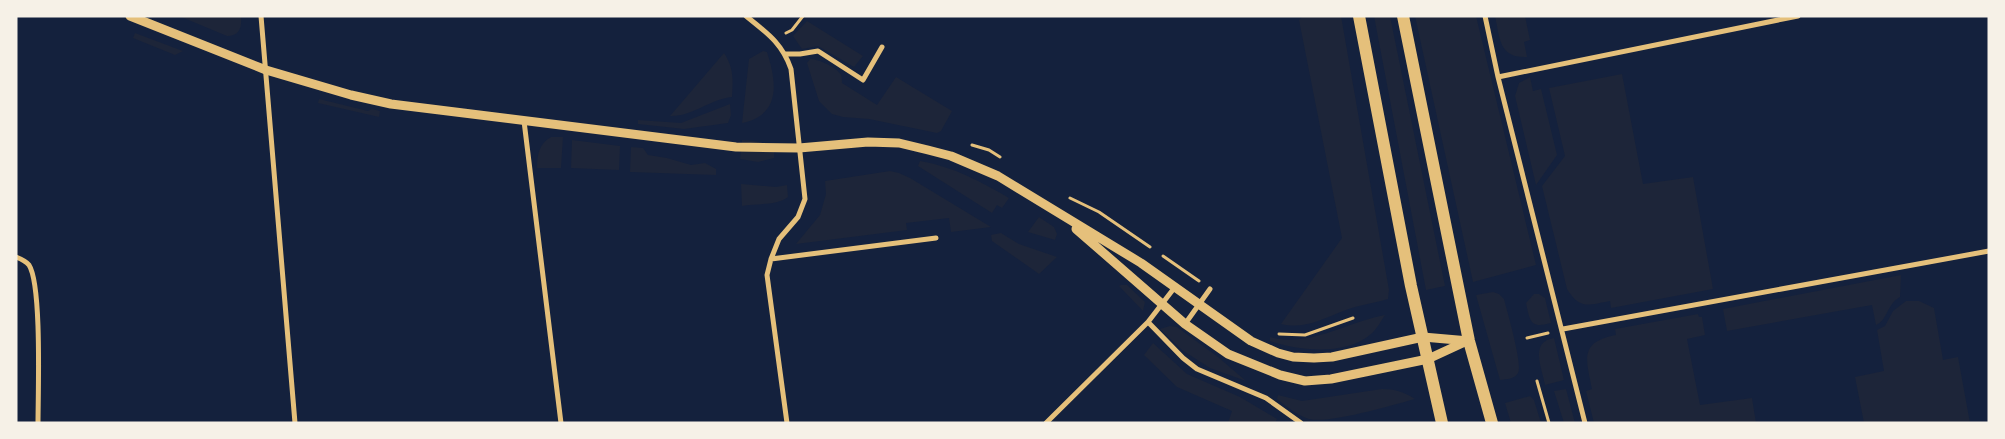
<svg xmlns="http://www.w3.org/2000/svg" width="2005" height="439" viewBox="0 0 2005 439" font-family="Cabin,sans-serif">
<style>
.green{fill:#1d2539}
.lines{fill:none;stroke-linecap:round;stroke-linejoin:round}
.path{stroke:#e5c07b;stroke-width:3}
.minor{stroke:#e5c07b;stroke-width:5}
.tertiary{stroke:#e5c07b;stroke-width:9}
.primary{stroke:#e5c07b;stroke-width:12}
</style>
<rect width="100%" height="100%" fill="#14213d"/>
<path class="green" d="M179 16H241C242 27 240 36 227 36Z
M1303 16H1341L1389 290 1388 299C1374 303 1359 305 1346 310 1324 318 1305 330 1281 324L1342 238 1299 20Z
M1374 16H1390L1445 286 1426 290Z
M1415 16H1476L1536 265 1473 282Z
M1495 16H1525L1530 40 1524 42 1527 57C1499 58 1500 39 1495 16Z
M807 21 863 56 854 67 818 46 802 49 793 36Z
M135 33 183 51 175 55 133 38Z
M763 51 767 52C777 83 781 115 742 123L749 59Z
M724 53C734 68 733 80 732 97 710 99 692 117 670 116Z
M810 59C818 59 837 67 841 75 842 76 842 81 842 83L877 105 896 77 952 111 941 131 937 133 869 119 843 117 832 114 819 101 807 63Z
M1622 74 1643 184 1693 177 1713 289 1611 308 1610 301C1588 305 1580 310 1567 289L1542 186 1565 156 1549 88Z
M1530 77 1533 91 1541 89 1557 155 1536 185 1515 96 1519 83Z
M319 99 368 111 372 109 380 111 379 117 318 103Z
M730 104 731 115 728 123 684 129 638 124V120L681 123Z
M551 137H563L561 168H537C537 154 539 144 551 137Z
M572 140 620 146 619 170 571 168Z
M742 140C754 140 765 142 774 150V158L758 162 740 159Z
M631 147 643 148 648 155 667 158 691 165 705 163 716 169V175L630 172Z
M920 161C954 167 980 181 1009 198L1002 208 997 205 992 213 918 166Z
M890 171 899 173 910 178 991 227 951 232 949 218 906 223 907 230 796 244 820 215 826 194 825 181Z
M741 184 776 187 787 185 788 197C777 206 755 203 742 206Z
M1039 217 1054 227 1057 234 1055 240 1028 232Z
M1001 233 1019 244 1057 257 1039 274 992 241 991 235Z
M1901 275 1900 297C1887 304 1887 321 1876 325L1872 305 1727 331 1723 309Z
M1121 285H1127L1145 302 1143 311 1119 286Z
M1493 292 1499 294 1504 299C1507 311 1523 365 1518 373 1515 379 1507 379 1500 380L1476 295Z
M1534 294H1539L1545 298 1551 323C1530 329 1530 321 1526 303Z
M1906 301H1919L1934 308 1943 360 1958 357 1970 423H1864L1855 377 1884 371 1877 330 1885 326 1893 311Z
M1698 314 1699 317H1702L1705 335 1687 339 1700 405 1752 398 1756 423H1594L1586 391 1592 389C1586 359 1579 342 1616 335L1615 329Z
M1385 315C1381 321 1377 329 1371 334 1346 356 1298 351 1270 341V337C1309 348 1347 322 1385 315Z
M1170 326 1177 327 1218 357 1246 381 1210 368 1182 350 1160 329Z
M1554 338 1564 380 1545 385C1542 368 1529 342 1554 338Z
M1153 343 1187 374 1240 397 1277 419 1275 423H1228L1232 411 1177 387 1144 355Z
M1382 389C1395 389 1404 392 1415 399 1392 405 1330 424 1309 419 1298 416 1286 406 1277 399L1278 395 1302 401Z
M1566 389 1575 423H1564L1554 391Z
M1530 396 1534 400 1541 423H1511L1505 403Z"/>
<g class="lines">
<path class="path" d="M786 33 792 30 803 16
M972 145 989 150 1000 157
M1070 198 1099 212 1150 247
M1163 256 1199 281
M1279 334 1305 335 1353 318
M1527 338 1548 333
M1537 381 1549 423"/>
<path class="minor" d="M261 16 295 423
M746 16C767 33 782 43 791 69L805 199 798 217 779 239 771 259 936 238
M1485 16 1498 77 1585 423
M786 54H800L818 51 863 80 882 47
M1498 77 1798 16
M524 121 561 423
M16 257C21 259 26 261 29 265 42 285 38 394 38 423
M771 259 767 275 787 423
M1148 322 1183 358 1197 369 1266 398 1301 423
M1185 324 1210 289
M1563 329 1989 251
M1046 423 1148 322 1175 287"/>
<path class="tertiary" d="M130 16 266 70 351 95 391 104 736 147 799 148 868 142 899 143 928 150 951 156 998 176 1141 263 1251 341 1278 353 1293 357 1314 358 1332 357 1423 337 1469 341
M1076 229 1185 324 1228 354 1280 375 1305 381 1331 379 1428 359 1467 341"/>
<path class="primary" d="M1359 16 1411 286 1442 423
M1403 16 1469 341 1492 423"/>
</g>
<rect width="2005" height="439" fill="none" stroke="#f6f1e7" stroke-width="35"/>
</svg>
